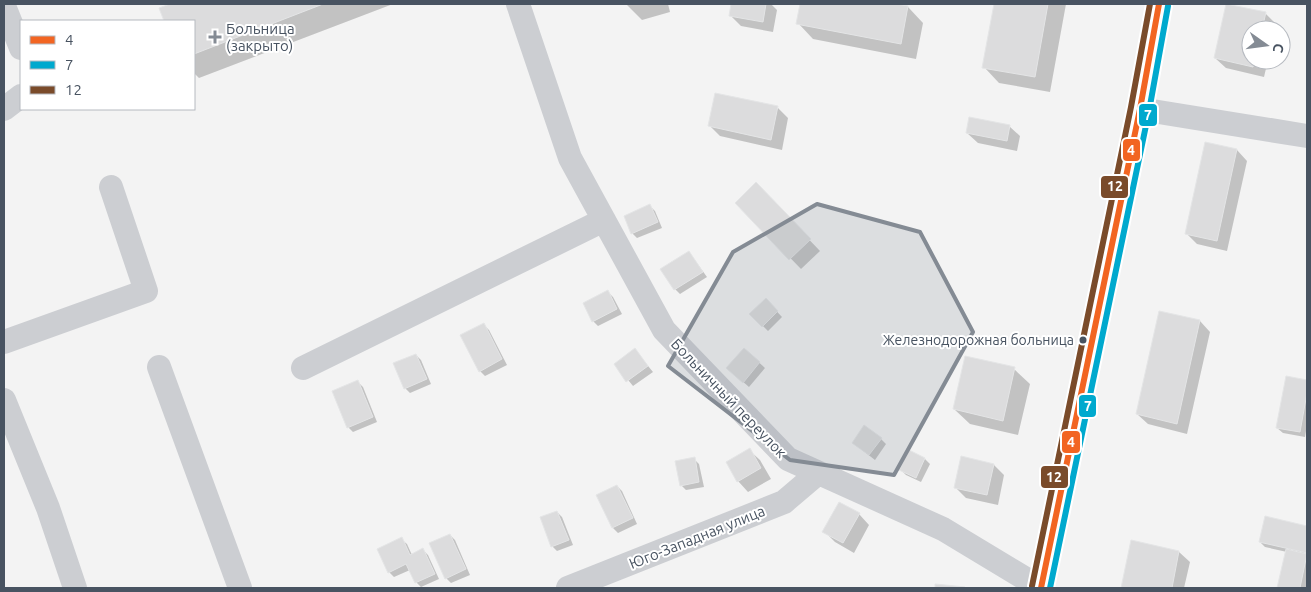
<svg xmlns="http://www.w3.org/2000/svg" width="1311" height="592" viewBox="0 0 1311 592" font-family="Ubuntu,sans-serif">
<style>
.shadow{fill:#0003}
.building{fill:#dcdcdd;stroke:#e4e5e6}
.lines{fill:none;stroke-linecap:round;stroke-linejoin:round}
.minor{stroke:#ccced2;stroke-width:24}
.bus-1-casing{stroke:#fff;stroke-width:10}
.bus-2-casing{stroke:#fff;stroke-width:10}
.bus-3-casing{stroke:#fff;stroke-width:10}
.bus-1{stroke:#f26522;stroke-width:6}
.bus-2{stroke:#00a9ce;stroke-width:6}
.bus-3{stroke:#7a4b2a;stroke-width:6}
.marked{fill:#848b94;fill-opacity:0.2;stroke:#848b94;stroke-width:4;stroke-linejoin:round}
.poi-dot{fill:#848b94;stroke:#fff;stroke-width:2}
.bus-dot{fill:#485361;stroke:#fff;stroke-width:2}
.labels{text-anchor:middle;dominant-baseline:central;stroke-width:4;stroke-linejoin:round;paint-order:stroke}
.bus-label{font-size:14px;fill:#485361;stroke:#fff;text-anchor:end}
.poi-label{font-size:15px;fill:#485361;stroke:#fff;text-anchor:start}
.street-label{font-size:15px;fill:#485361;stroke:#fff}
.line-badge{stroke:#fff;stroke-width:2}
.badge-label{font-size:14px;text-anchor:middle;font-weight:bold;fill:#fff}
</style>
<rect width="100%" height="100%" fill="#f3f3f3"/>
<path class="shadow" d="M173 4H393L199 78 194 73V21H165L161 9Z
M626 4H668L670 12 642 20Z
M732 4H771L777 10 773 32 741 26 730 15Z
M801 4H889L908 7 923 23 916 59 813 39 798 23Z
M996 4H1066L1050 92 999 83 984 67Z
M1265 13 1276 24 1274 30H1251V60H1268L1264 77 1226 68 1215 58Z
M778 108 788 118 782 150 720 136 709 125Z
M1009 126 1020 136 1017 151 978 143 967 133Z
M1206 144 1237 150 1247 161 1227 251 1197 244 1186 233Z
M756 184 820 251 801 269 737 203Z
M650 206 655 211 662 228 637 238 632 233Z
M689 252 707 277 680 294 675 289Z
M608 292 613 297 622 314 598 326 593 321Z
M766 300 782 317 768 331 751 314Z
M1200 321 1210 332 1187 434 1148 424 1137 414Z
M484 325 489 330 507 365 485 376 480 371Z
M744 349 765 368 749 387 733 373Z
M635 350 653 372 633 386 615 364Z
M416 355 421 360 431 384 410 393 405 388Z
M1014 369 1030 384 1018 435 970 424 954 409Z
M1287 378 1307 382V425L1305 437 1283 433 1277 428Z
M358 382 363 387 377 422 353 432 348 427Z
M881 439 886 444 875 460 853 443Z
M749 450 760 460 771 479 748 492 738 481Z
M694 459 699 464 704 487 686 490 681 485Z
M925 459 930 464 921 482 906 475 901 470Z
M994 465 1004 475 998 505 966 498 955 487Z
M617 486 622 491 637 524 618 533 613 528Z
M557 512 562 517 573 545 557 551 552 546Z
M859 514 869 525 854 553 835 542 824 531Z
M1266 518 1307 527 1306 588H1278L1287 552 1265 547 1260 542Z
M450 535 455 540 470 575 451 583 446 578Z
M401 539 407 544 412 555 423 550 428 555 439 579 421 587 416 582 410 570 394 577 389 572Z
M1132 542 1179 552 1190 562 1184 588H1122Z"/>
<path class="building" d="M170 4H323L194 54V21H164L159 8Z
M731 4H766L763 22 729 16Z
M800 4H896L908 6 901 44 796 24Z
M994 4H1048L1035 77 982 68Z
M1226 4 1266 12 1262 30H1251V60H1255L1253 67 1214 58Z
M715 93 778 106 771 140 708 126Z
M969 117 1010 125 1007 141 966 133Z
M1205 142 1237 149 1217 241 1185 234Z
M756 182 811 239 789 260 735 203Z
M650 204 658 222 631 234 624 216Z
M689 251 703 272 674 290 660 269Z
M608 290 617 309 592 322 583 303Z
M766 298 778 311 762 327 749 314Z
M1159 311 1200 320 1177 424 1136 414Z
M484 323 502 359 479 372 460 335Z
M635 348 648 366 626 382 614 364Z
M744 348 760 362 743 383 726 368Z
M416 354 427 379 404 389 393 363Z
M965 356 1015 367 1003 421 953 409Z
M1286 376 1307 380V393L1300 432 1276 428Z
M358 380 373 417 347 428 332 391Z
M864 425 882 438 869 455 852 443Z
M750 448 761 468 737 482 726 462Z
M909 450 925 458 916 478 899 470Z
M961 456 994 464 987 495 954 488Z
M695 457 699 482 680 486 675 461Z
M617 485 633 518 612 528 596 495Z
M839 502 860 513 843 543 822 532Z
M557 511 569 540 551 547 540 517Z
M1265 516 1307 526V553L1259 542Z
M450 534 466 569 445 579 429 543Z
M402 537 410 555 423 548 435 574 415 583 406 564 388 573 377 549Z
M1131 540 1179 551 1172 588H1121Z
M1286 549 1307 554 1300 588H1277Z
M935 584 965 587 964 588H935Z"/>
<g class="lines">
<path class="minor" d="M518 4 570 158 664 330 788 459 943 529 1041 588
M4 6 21 48
M4 109 21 96
M1140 109 1307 136
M4 342 146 291 111 187
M159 367 240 588
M303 368 604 220
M4 400 48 508 75 588
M568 588 784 502 818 473
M1041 588 1140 109 1159 4"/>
<defs>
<path id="bus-1" d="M1041 588 1140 109 1159 4"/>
<path id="bus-2" d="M1050 588 1149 111 1168 6"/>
<path id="bus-3" d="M1032 586 1131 107 1150 4"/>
</defs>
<use href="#bus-1" class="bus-1-casing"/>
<use href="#bus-2" class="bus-2-casing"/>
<use href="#bus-3" class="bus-3-casing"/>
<use href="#bus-1" class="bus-1"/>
<use href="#bus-2" class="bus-2"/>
<use href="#bus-3" class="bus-3"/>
</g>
<path class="marked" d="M817 204 920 232 973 332 894 475 790 460 668 366 733 252Z"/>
<path class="poi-dot" d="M212.5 29.5h5v5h5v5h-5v5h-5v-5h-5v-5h5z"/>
<circle class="bus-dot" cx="1083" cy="340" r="4.5"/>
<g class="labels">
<g class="bus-label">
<text x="1074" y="340">Железнодорожная больница</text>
</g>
<g class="poi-label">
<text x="226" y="28">Больница<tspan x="226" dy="17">(закрыто)</tspan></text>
</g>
<g class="street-label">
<text transform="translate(729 398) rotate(46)">Больничный переулок</text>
<text transform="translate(697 537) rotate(-22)">Юго-Западная улица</text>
</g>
</g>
<g class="line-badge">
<rect x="1138" y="103" width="20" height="24" rx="5" fill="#00a9ce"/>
<rect x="1122" y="138" width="19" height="24" rx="5" fill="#f26522"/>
<rect x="1100" y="175" width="29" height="24" rx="5" fill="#7a4b2a"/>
<rect x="1078" y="394" width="19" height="24" rx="5" fill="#00a9ce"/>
<rect x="1061" y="430" width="20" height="24" rx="5" fill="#f26522"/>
<rect x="1040" y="465" width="29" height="24" rx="5" fill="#7a4b2a"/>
</g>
<g class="badge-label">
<text x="1148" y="120">7</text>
<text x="1131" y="155">4</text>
<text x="1115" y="191">12</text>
<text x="1088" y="411">7</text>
<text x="1071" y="447">4</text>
<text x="1054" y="482">12</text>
</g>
<rect width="1311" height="592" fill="none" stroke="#485361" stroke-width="10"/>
<rect x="20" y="20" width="175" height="90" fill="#ffffff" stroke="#b6bac0"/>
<rect x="30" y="36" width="25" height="8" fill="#f26522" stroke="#b6bac0"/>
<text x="65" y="45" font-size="15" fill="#485361">4</text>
<rect x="30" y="61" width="25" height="8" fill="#00a9ce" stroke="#b6bac0"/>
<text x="65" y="70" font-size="15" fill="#485361">7</text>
<rect x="30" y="86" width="25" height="8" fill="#7a4b2a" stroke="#b6bac0"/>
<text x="65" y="95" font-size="15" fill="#485361">12</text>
<g transform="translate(1266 45) rotate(104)"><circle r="24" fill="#ffffff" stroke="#b6bac0"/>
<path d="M0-4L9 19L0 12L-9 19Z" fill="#848b94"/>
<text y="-8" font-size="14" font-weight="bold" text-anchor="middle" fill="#485361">С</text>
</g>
</svg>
